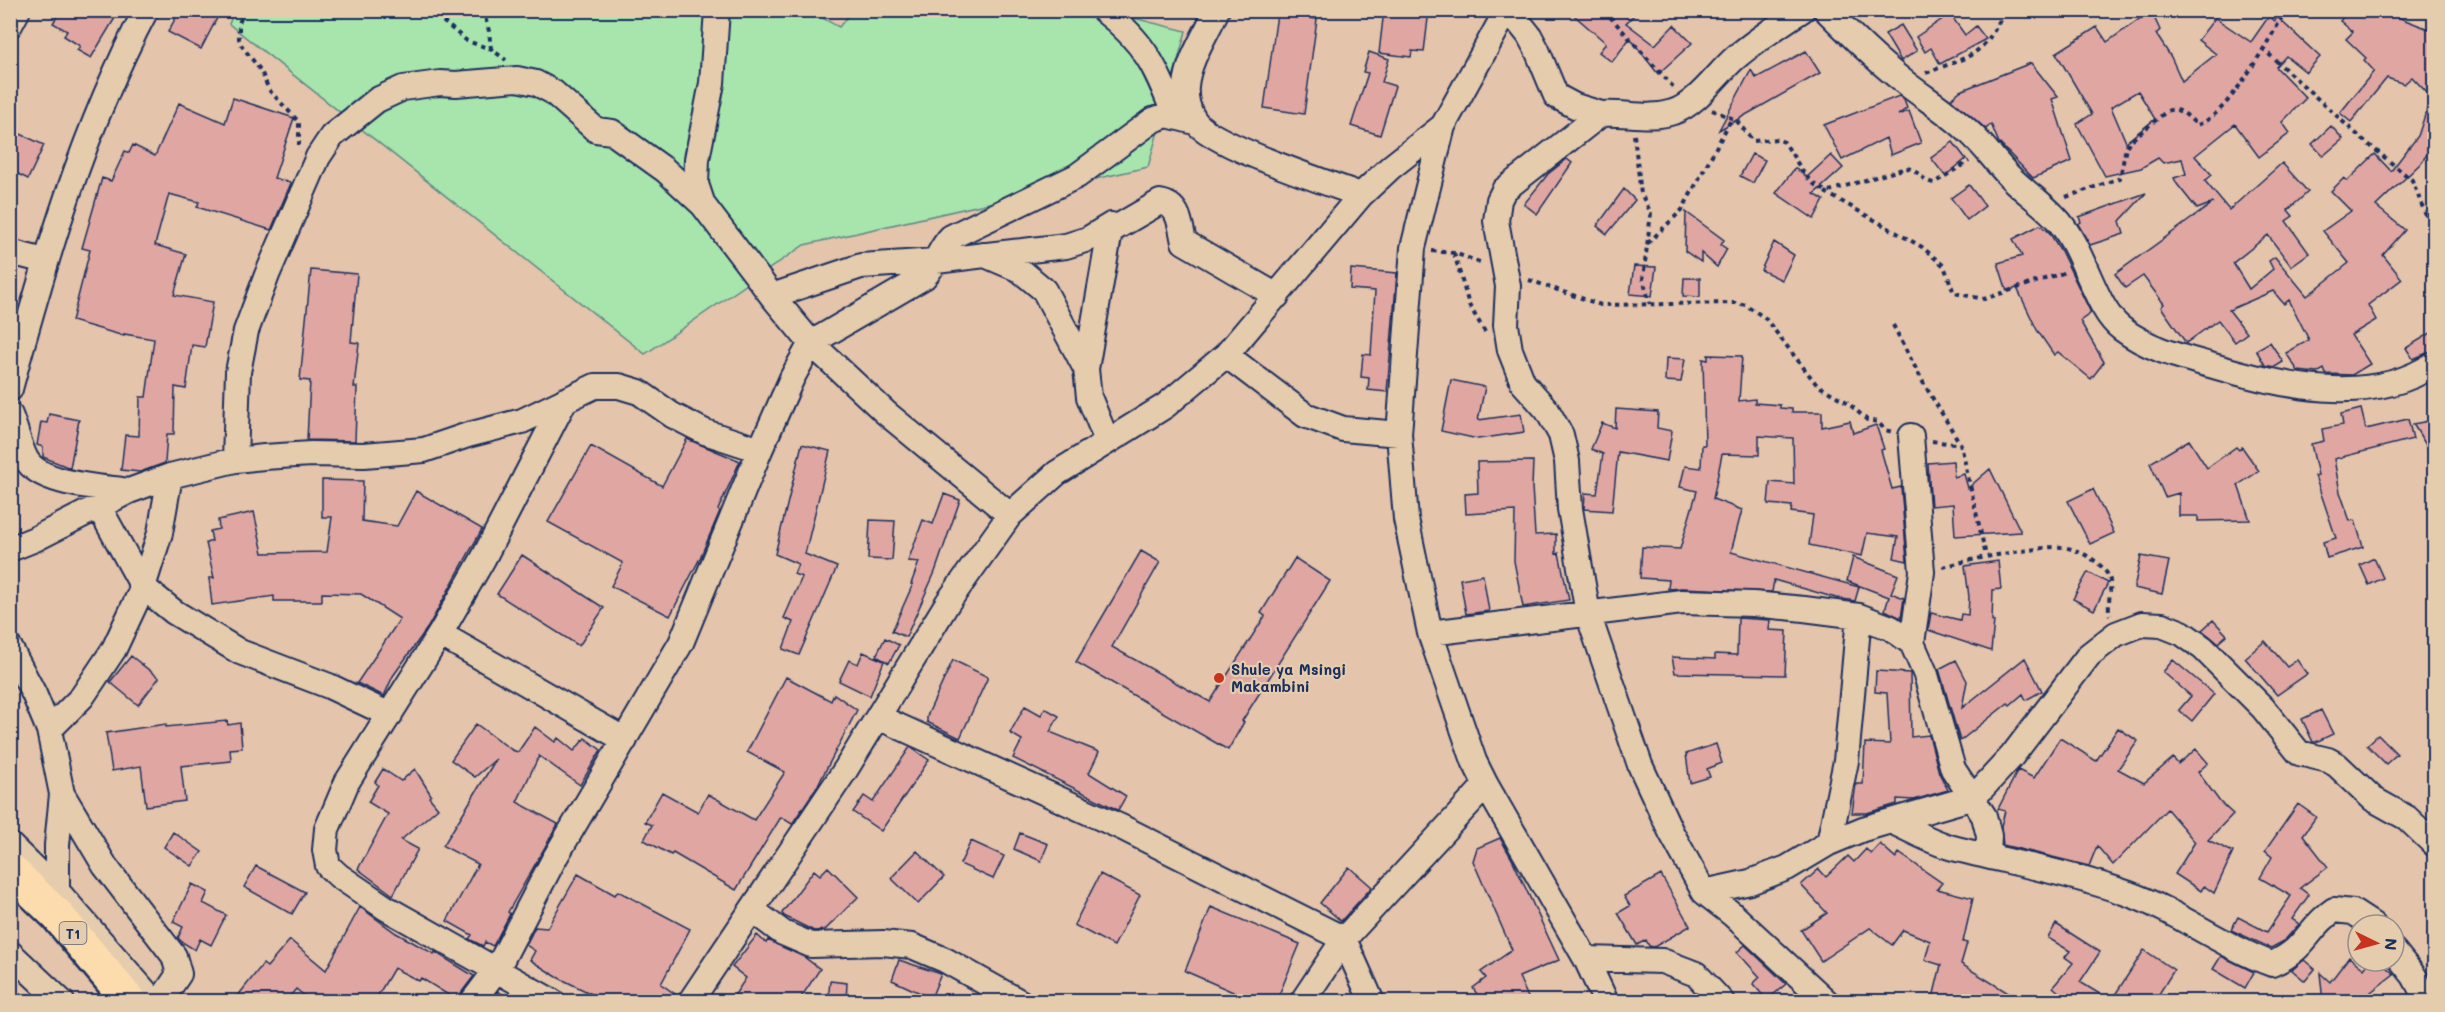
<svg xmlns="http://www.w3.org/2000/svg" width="2445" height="1012" viewBox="0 0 2445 1012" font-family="Mali,sans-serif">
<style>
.green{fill:#a7e5ad;stroke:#618a86;stroke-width:1.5}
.building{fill:#e0a6a2;stroke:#1b2f5e;stroke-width:1.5;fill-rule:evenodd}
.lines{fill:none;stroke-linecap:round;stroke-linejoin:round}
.minor-casing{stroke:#1b2f5e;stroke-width:28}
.highway-casing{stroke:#1b2f5e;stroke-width:38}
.path{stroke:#1b2f5e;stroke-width:4;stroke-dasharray:4.5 4.5;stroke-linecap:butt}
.minor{stroke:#e5ccad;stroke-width:24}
.highway{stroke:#fcdcac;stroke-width:33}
.poi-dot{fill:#c8321e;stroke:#e5ccad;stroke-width:2}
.labels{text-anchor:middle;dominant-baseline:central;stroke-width:4.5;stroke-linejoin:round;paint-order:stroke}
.shield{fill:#e5ccad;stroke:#585e76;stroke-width:1.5}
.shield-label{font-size:14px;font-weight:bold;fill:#1b2f5e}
.poi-label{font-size:15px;font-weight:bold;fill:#1b2f5e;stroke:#e5ccad;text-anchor:start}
</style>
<rect width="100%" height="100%" fill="#e4c4ab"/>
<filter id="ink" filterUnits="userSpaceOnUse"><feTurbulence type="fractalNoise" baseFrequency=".0167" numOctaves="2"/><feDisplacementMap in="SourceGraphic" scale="12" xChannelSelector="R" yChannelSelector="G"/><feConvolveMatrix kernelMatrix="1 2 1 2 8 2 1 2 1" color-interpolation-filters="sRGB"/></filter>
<g filter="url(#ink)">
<path class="green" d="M235 10H808L839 27 852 11 1101 10 1186 31 1148 167 804 245 645 354 229 24Z"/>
<path class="building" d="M61 10H103L115 18 91 58 77 50 80 46 64 36 67 31 53 23Z
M180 10H207L218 16 201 49 168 32Z
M1384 10H1429L1424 52 1412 51 1411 57 1379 53Z
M1568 10H1639L1626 23 1655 45 1674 25 1692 43 1658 74 1630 38 1612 62 1599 52 1606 43Z
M2349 10H2386L2392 15 2434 31V145L2420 164 2376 206 2405 230 2383 255 2402 279 2368 305 2376 320 2351 335 2370 364 2352 375 2326 374 2324 369 2317 373 2298 371 2286 353 2309 340 2289 300 2284 304 2273 291 2229 310 2247 333 2235 342 2218 320 2186 343 2161 307 2164 304 2143 276 2125 288 2115 274 2213 203 2197 209 2177 184 2174 178 2186 174 2182 159 2163 163 2158 158 2141 168 2105 176 2077 124 2092 114 2056 53 2097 27 2107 42 2151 11 2160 30 2156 34 2171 57 2182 81 2216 54 2198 40 2215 18 2251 42 2269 16 2275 21 2277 17 2320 57 2306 72 2286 56 2276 67 2306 98 2282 122 2290 133 2259 157 2235 124 2195 156 2212 175 2205 181 2229 210 2282 163 2308 192 2288 210 2293 216 2286 221 2309 253 2291 266 2268 235 2233 263 2249 289 2273 269 2269 261 2275 257 2307 296 2349 263 2323 231 2351 211 2331 191 2344 178 2347 181 2375 154 2391 171 2418 136 2431 97 2412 77 2404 84 2387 78 2351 122 2340 113 2374 71 2364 60 2366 58 2346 39 2353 32 2340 21ZM2138 91 2155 119 2126 142 2111 107Z
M1277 14 1317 19 1304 114 1264 108Z
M1950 14 1965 35 1976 26 1986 39 1940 64 1931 48 1925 52 1916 37Z
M1901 25 1917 51 1901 61 1885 34Z
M1806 51 1820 73 1719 130 1751 70 1756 78Z
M1369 52 1389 59 1382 82 1395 86 1380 135 1351 126 1368 73 1363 72Z
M2031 63 2058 97 2052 99 2072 161 2033 178 1999 143 1991 124 1986 129 1951 99 1960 91Z
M1899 96 1904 100 1907 108 1898 115 1909 111 1921 143 1891 155 1886 138 1842 160 1824 125Z
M233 98 294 118 274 178 291 183 271 230 197 207 199 202 169 194 155 245 186 254 174 295 213 302 205 347 192 345 186 389 175 387 174 434H167L165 463 140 472 121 470 125 435 139 436 140 397H146L154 339 124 334V336L72 321 90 250 82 248 102 178 111 181 125 151 129 153 133 145 155 156 179 103 225 123Z
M2331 126 2343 139 2323 156 2312 144Z
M10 129 44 145 28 179 10 170Z
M1953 142 1966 159 1945 176 1931 158Z
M1752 154 1765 160 1753 183 1740 176Z
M1831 155 1843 168 1814 194 1824 200 1814 219 1776 193 1795 168 1807 177Z
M1567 159 1572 163 1537 214 1524 204 1548 174Z
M1969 185 1985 206 1967 220 1951 198Z
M1624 189 1635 200 1607 234 1597 226Z
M2146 193 2120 221 2124 234 2090 245 2078 224 2081 222 2079 217Z
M1686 212 1724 240 1721 245 1727 249 1717 267 1701 253V262L1685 251Z
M2040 225 2049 232 2061 251 2091 313 2080 321 2104 362 2091 379 2058 352 2054 355 2037 330 2017 288 2007 291 1998 263 2022 256 2013 239Z
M1774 242 1794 255 1782 280 1761 270Z
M1634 266 1656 267 1652 296 1630 294Z
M1351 269 1397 273 1387 392 1368 390 1369 378 1361 377 1363 354 1371 355 1375 291 1350 289Z
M311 270 357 274 351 342 359 343 354 387H357L355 441 307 440 310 381 300 380Z
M1684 278H1700V297L1683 296Z
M2434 331V350L2413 359 2406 348Z
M2270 342 2283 362 2275 367 2265 365 2256 350Z
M1708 355 1742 356 1739 401 1755 399V403L1780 405V408L1792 409V412H1822V427L1850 421 1853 433 1876 425 1884 449 1881 450 1892 489 1901 487 1907 561 1894 558 1898 537 1867 533 1862 556 1809 545 1813 515 1791 512 1792 506 1768 504 1770 482 1794 484 1793 438 1759 436V455L1722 454 1713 499 1742 510 1731 552 1859 587 1855 601 1836 598 1774 580 1772 592 1682 588 1668 589 1669 580 1640 578 1642 547 1680 549 1697 491 1680 487 1685 466 1701 468 1702 445H1705L1703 359 1708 360Z
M1666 358 1685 359 1681 382 1665 381Z
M1451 380 1485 387 1478 420 1521 414 1524 432 1478 439 1441 431Z
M1616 409 1658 412 1657 428 1672 431 1667 461 1618 452 1612 511 1584 509 1585 493 1597 494 1603 454 1591 449 1602 423 1615 428Z
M2361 409 2366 429 2408 419 2413 439 2334 459 2340 492 2350 521 2355 520 2363 547 2327 558 2323 542 2336 538 2315 476 2318 475 2311 444 2324 441 2322 429 2343 425 2341 414Z
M49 414 79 420 70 468 43 457V447L37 445 41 422 47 423Z
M2434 420V458L2413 424Z
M687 439 740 461 718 510 720 511 700 558 670 616 611 586 623 563 548 522 591 446 662 486Z
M2189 440 2207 468 2236 447 2239 450 2242 447 2259 471 2238 485 2250 520 2198 521V516H2179V493L2165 497 2150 463Z
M802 444 830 451 805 554 837 567 799 655 783 649 793 622 784 618 802 577 794 574 798 564 775 554Z
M1533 461 1532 487 1535 535 1556 534V554L1559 553 1569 600 1523 607 1514 561 1515 511 1466 514 1465 494 1478 493 1477 462Z
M1953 461 1954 477 1964 474 1968 488 1990 469 2021 532 1955 536 1953 504 1931 506 1929 481 1928 463Z
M322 480 363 481 362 521 397 526 416 491 482 529 428 627 393 676 384 696 357 683 400 619 361 594 322 593V601H274V596L212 605 209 578H214L206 543 212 541 210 531 219 529 218 520 254 512 263 553 327 552 332 517H322Z
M2093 489 2114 533 2090 544 2068 501Z
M944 494 960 500 935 572 906 637 892 631 913 584H911L919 562 908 561 923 520 933 524Z
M870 520 895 521 892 560 868 559Z
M1141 551 1160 562 1112 647 1210 702 1265 616 1261 613 1295 558 1330 581 1242 721 1244 722 1228 750 1076 662Z
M522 555 604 608 579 646 497 594Z
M2141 556 2169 561 2162 594 2134 588Z
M1853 557 1898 575 1891 593 1904 598 1901 618 1885 610 1889 597 1847 581Z
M2374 558 2383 578 2369 585 2360 565Z
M1998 561 2001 589 1993 590 1992 621H1994L1991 651 1928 630 1931 613 1960 620 1961 614 1968 615 1969 597 1965 566Z
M2088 572 2108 583 2094 610 2073 599Z
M1483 575 1489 611 1466 614 1460 579Z
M1738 618 1770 620 1769 630 1787 631 1785 675 1675 673 1672 657 1715 659V654L1737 655Z
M2213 620 2227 635 2218 643 2202 630Z
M885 638 899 645 889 663 876 656Z
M2265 641 2287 667 2297 660 2307 674 2277 695 2245 658Z
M863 652 884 661 870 696 839 681 849 660 858 664Z
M131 656 159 678 138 705 110 682Z
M2025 658 2042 691 2026 700 2023 694 2010 705 2008 703 1960 741 1939 669 1956 660 1967 681 1962 708Z
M953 660 988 677 960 738 927 722V716Z
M2173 660 2214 694 2192 721 2179 710 2191 696 2163 672Z
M1876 671 1910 673 1911 737 1929 735 1939 773 1948 790 1914 800 1897 799V804L1867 813H1852L1856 784H1863L1865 743 1890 744 1887 693 1875 692Z
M786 677 831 701 834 694 857 710 818 785 792 824 781 817 736 890 673 853 671 855 644 840 652 825 645 822 662 792 698 812 708 794 754 820 785 772 747 752Z
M1025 706 1041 715 1045 708 1059 716 1050 732 1099 752 1089 773 1126 796 1118 810 1013 758 1022 740 1010 733Z
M2321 710 2333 734 2316 742H2313L2302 719Z
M227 721 228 725 240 723 242 748 230 749 231 761 181 766 185 801 146 806 141 766 112 771 106 733 166 724V727Z
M476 724 512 750 518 752 535 727 555 742 558 738 574 751 585 738 601 750 580 785 539 756 517 802 558 824 508 912 510 914 493 946 485 942 483 946 469 939 472 935 447 921 478 864 443 846 496 759 475 777 451 760Z
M2118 728 2138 741 2118 769 2144 783 2173 758 2178 764 2196 749 2208 763 2198 772 2220 802 2233 814 2208 840 2233 852 2214 893 2204 886 2201 891 2175 874 2195 842 2167 809 2113 865 2097 846 2089 866 2003 845 2001 826 2005 811 1998 809 2018 770 2034 778 2060 738 2096 761Z
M2378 735 2397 754 2386 764 2367 745Z
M1716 744 1722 763 1707 769 1710 777 1690 783 1686 754Z
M910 747 929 760 881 831 853 812 864 796 873 802Z
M383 769 401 781 415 769 431 795 429 797 438 808 401 840 418 849 393 895 358 869 388 814 368 802 378 785 375 782Z
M2298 804 2316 817 2303 835 2328 867 2300 888 2309 895 2292 919 2299 924 2284 941 2271 948 2231 930 2238 917 2267 932 2291 896 2260 878 2272 857 2265 851Z
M173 832 202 852 192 866 164 847Z
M1020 833 1048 844 1041 861 1014 849Z
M1500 838 1513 861 1559 960 1519 977 1530 1002H1482L1473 988 1486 978 1481 972 1512 950 1473 861 1477 848Z
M971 841 1004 856 993 879 960 864Z
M1880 844 1896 858 1899 853 1942 883 1937 889 1973 898 1963 942 1967 943 1961 964 2023 1002H1932L1941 965 1925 960 1930 941 1903 930 1892 945 1870 928 1821 961 1801 930 1827 913 1801 885 1819 869 1826 877 1848 856 1854 862 1866 849 1871 854Z
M917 851 944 877 918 904 891 878Z
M256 866 305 892 292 914 244 887Z
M828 867 858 897 825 930 814 931 784 916 782 913 814 870 820 875Z
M1349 867 1372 887 1341 921 1320 903Z
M578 874 615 895 618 891 690 929 661 984 678 996 676 1002H608L557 977 530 960 535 951 526 945 535 927 547 928Z
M1100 874 1140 895 1114 946 1074 925Z
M1661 875 1690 926 1654 947 1649 946 1646 940 1637 945 1618 913 1630 906 1624 896Z
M192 884 208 892 203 903 226 915 211 945 200 939 195 950 182 942 178 938 183 927 173 922Z
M360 907 396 933 434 954 435 952 474 976 461 993 458 1001 421 978 419 981 394 968 374 1002H312L296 989 285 1002H233L263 964 267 967 290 940 326 970Z
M1211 907 1300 944 1276 1002H1256L1185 971Z
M2056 924 2100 952 2080 982 2111 1001 2144 950 2174 970 2154 1002H2070L2053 987 2073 963 2065 957 2070 951 2048 938Z
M757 935 766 943 768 940 804 957 820 969 798 1002H730L746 978 732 967Z
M1745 945 1786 984 1767 1000 1753 984 1760 977 1737 952Z
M2221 956 2254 972 2245 988 2213 969Z
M2349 957 2364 969 2370 961H2379L2394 974 2358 1002H2323L2320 973 2330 982Z
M899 960 941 974 931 998 892 980Z
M2304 960 2315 969 2305 981 2292 970Z
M830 981 847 983 846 1002H828Z
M498 991 514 1002H490Z"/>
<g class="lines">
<defs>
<path id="minor" d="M717 10 712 83 697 159 696 184 703 205 772 296 811 343 886 413 1010 515
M1103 10C1146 43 1156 68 1175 116
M1217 10C1206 34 1188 61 1186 86 1185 98 1188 112 1195 121 1211 145 1328 183 1361 195
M1507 10 1443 126 1413 248 1399 434 1406 519 1430 633 1474 761 1486 785 1586 959 1606 1002
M1509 10 1529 35 1537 50 1556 96 1575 106 1601 114
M1802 10C1779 25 1755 41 1735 58 1717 74 1696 105 1673 112 1649 120 1625 112 1601 114L1504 190 1499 200 1496 221 1508 286 1506 325 1510 350 1523 383 1547 410 1561 435 1567 461 1570 509 1588 614 1640 765 1671 832 1704 892 1732 914 1827 1002
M1826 10C1851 35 1876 60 1903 81 1924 98 1948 112 1968 131 1984 145 1996 163 2011 178 2025 192 2042 203 2055 217 2084 246 2094 309 2122 329 2149 349 2178 356 2210 365 2279 385 2369 408 2434 364
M10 25 18 10
M10 252 45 261
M987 255 1066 246 1088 239 1111 225 1112 230 1160 202C1180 205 1180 225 1184 242L1277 296
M772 296 861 266 936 261 985 255 1020 270 1044 290 1086 369
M1226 355 1305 415 1343 429 1399 434
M10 389C45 260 83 129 146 10
M10 415C16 429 19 446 26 459 40 485 102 487 129 491
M1911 436 1922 572 1912 643
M1107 441 1089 397 1086 369 1111 225
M235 460 238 372 246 331 267 275 318 157 332 136 377 100 403 88 440 83 456 84 517 79 536 83 553 92 596 130 612 132 665 170 703 205
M99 507 143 587 174 612 240 652 329 686 390 715
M10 549 35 539 129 491 170 476 235 460 264 457 311 454 364 455 424 450 468 435 522 421 595 386H619L639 392 672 415 705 432 760 450
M1430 633 1682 602 1753 604 1804 609 1859 616 1891 628 1912 643 1926 675 1953 769 1984 816 1989 836 1988 855
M440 634 625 740
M10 648 34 694 49 730 62 794 105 866 174 956 179 974 160 1002
M878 717 1123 828 1344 939 1372 1002
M49 730 82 697 114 649 143 587 160 533 170 476
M1891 821C1911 830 1931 842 1953 848 2012 863 2072 873 2129 894 2179 912 2222 946 2272 964 2307 949 2307 928 2334 910L2353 912 2373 925
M1829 843 1846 761 1859 616
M10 845 57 891 154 1002
M1704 892 1750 882 1787 868 1829 843 1863 829 1974 797 2012 756 2089 655 2116 634 2142 624 2162 625 2182 633 2203 648 2263 708 2299 753 2328 760 2337 765 2373 799 2407 818 2434 844
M57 900V845L62 794
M752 910 783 933 811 945 883 943 912 946 945 960 1020 1002
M2394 951 2414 976 2428 1002
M10 953 62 1002
M1586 959 1662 961 1696 974 1722 1002
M472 1002 497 969 553 861 681 643 760 450 792 378 811 343 924 277C936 265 939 249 951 237L1077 176 1153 120 1167 115 1195 122
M553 1002 386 908 339 876 328 866 325 850 327 829 347 782 440 634 483 559 565 400
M690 1002 846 769 948 602 1010 515 1057 473 1165 406 1226 355 1361 195 1391 167 1443 126
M1302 1002 1344 939 1486 785"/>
<path id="highway" d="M10 870 57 915 130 1002"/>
</defs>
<use href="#minor" class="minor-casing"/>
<use href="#highway" class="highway-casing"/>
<path class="path" d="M245 10 239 23V39L242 46 261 71 269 90 299 122V145
M429 10 467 41 491 49 506 60
M483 10 489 31 491 49
M1604 10 1674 88
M2262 48 2361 138 2412 180 2434 236
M1926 73C1972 55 1982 58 2005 10
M1712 110 1736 120 1753 141 1777 139 1784 142C1796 158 1808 189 1829 191L1906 168C1919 169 1921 181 1934 183L1969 161
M1634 135 1641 194 1651 213 1643 279 1650 304
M1825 192 1922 247 1944 266 1954 293 1984 299 2066 272
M2066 197 2120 178 2126 147 2129 142 2167 111C2180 106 2188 117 2197 125 2229 116 2268 39 2287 10
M1648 243 1682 210 1732 118
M1432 251 1454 253 1482 263
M1454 253 1469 305 1485 332
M1529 280 1601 305 1737 303 1746 305 1765 318 1817 385 1847 402 1867 420 1878 422 1885 430 1893 432
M1893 325 1924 384 1961 445 1986 556
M1932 441 1961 445
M1943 567C1972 559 2000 554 2029 550 2039 549 2051 546 2061 547 2077 548 2100 561 2108 575 2114 585 2106 603 2110 615"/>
<use href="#minor" class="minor"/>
<use href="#highway" class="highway"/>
</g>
</g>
<circle class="poi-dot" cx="1219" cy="678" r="6"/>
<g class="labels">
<rect class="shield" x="59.5" y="922" width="27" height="22" rx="4.5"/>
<g class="shield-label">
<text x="73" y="933">T1</text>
</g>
<g class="poi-label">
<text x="1231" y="669">Shule ya Msingi<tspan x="1231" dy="17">Makambini</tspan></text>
</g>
</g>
<rect width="2445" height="1012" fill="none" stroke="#e5ccad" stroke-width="36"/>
<rect x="18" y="18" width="2409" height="976" fill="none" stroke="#1b2f5e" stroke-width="2" filter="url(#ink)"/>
<g transform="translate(2376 943) rotate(95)"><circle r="28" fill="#e5ccad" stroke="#948d8d" stroke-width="1.5"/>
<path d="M0-4.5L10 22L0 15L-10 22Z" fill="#c8321e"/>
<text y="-9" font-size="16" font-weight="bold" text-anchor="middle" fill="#1b2f5e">N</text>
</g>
</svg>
